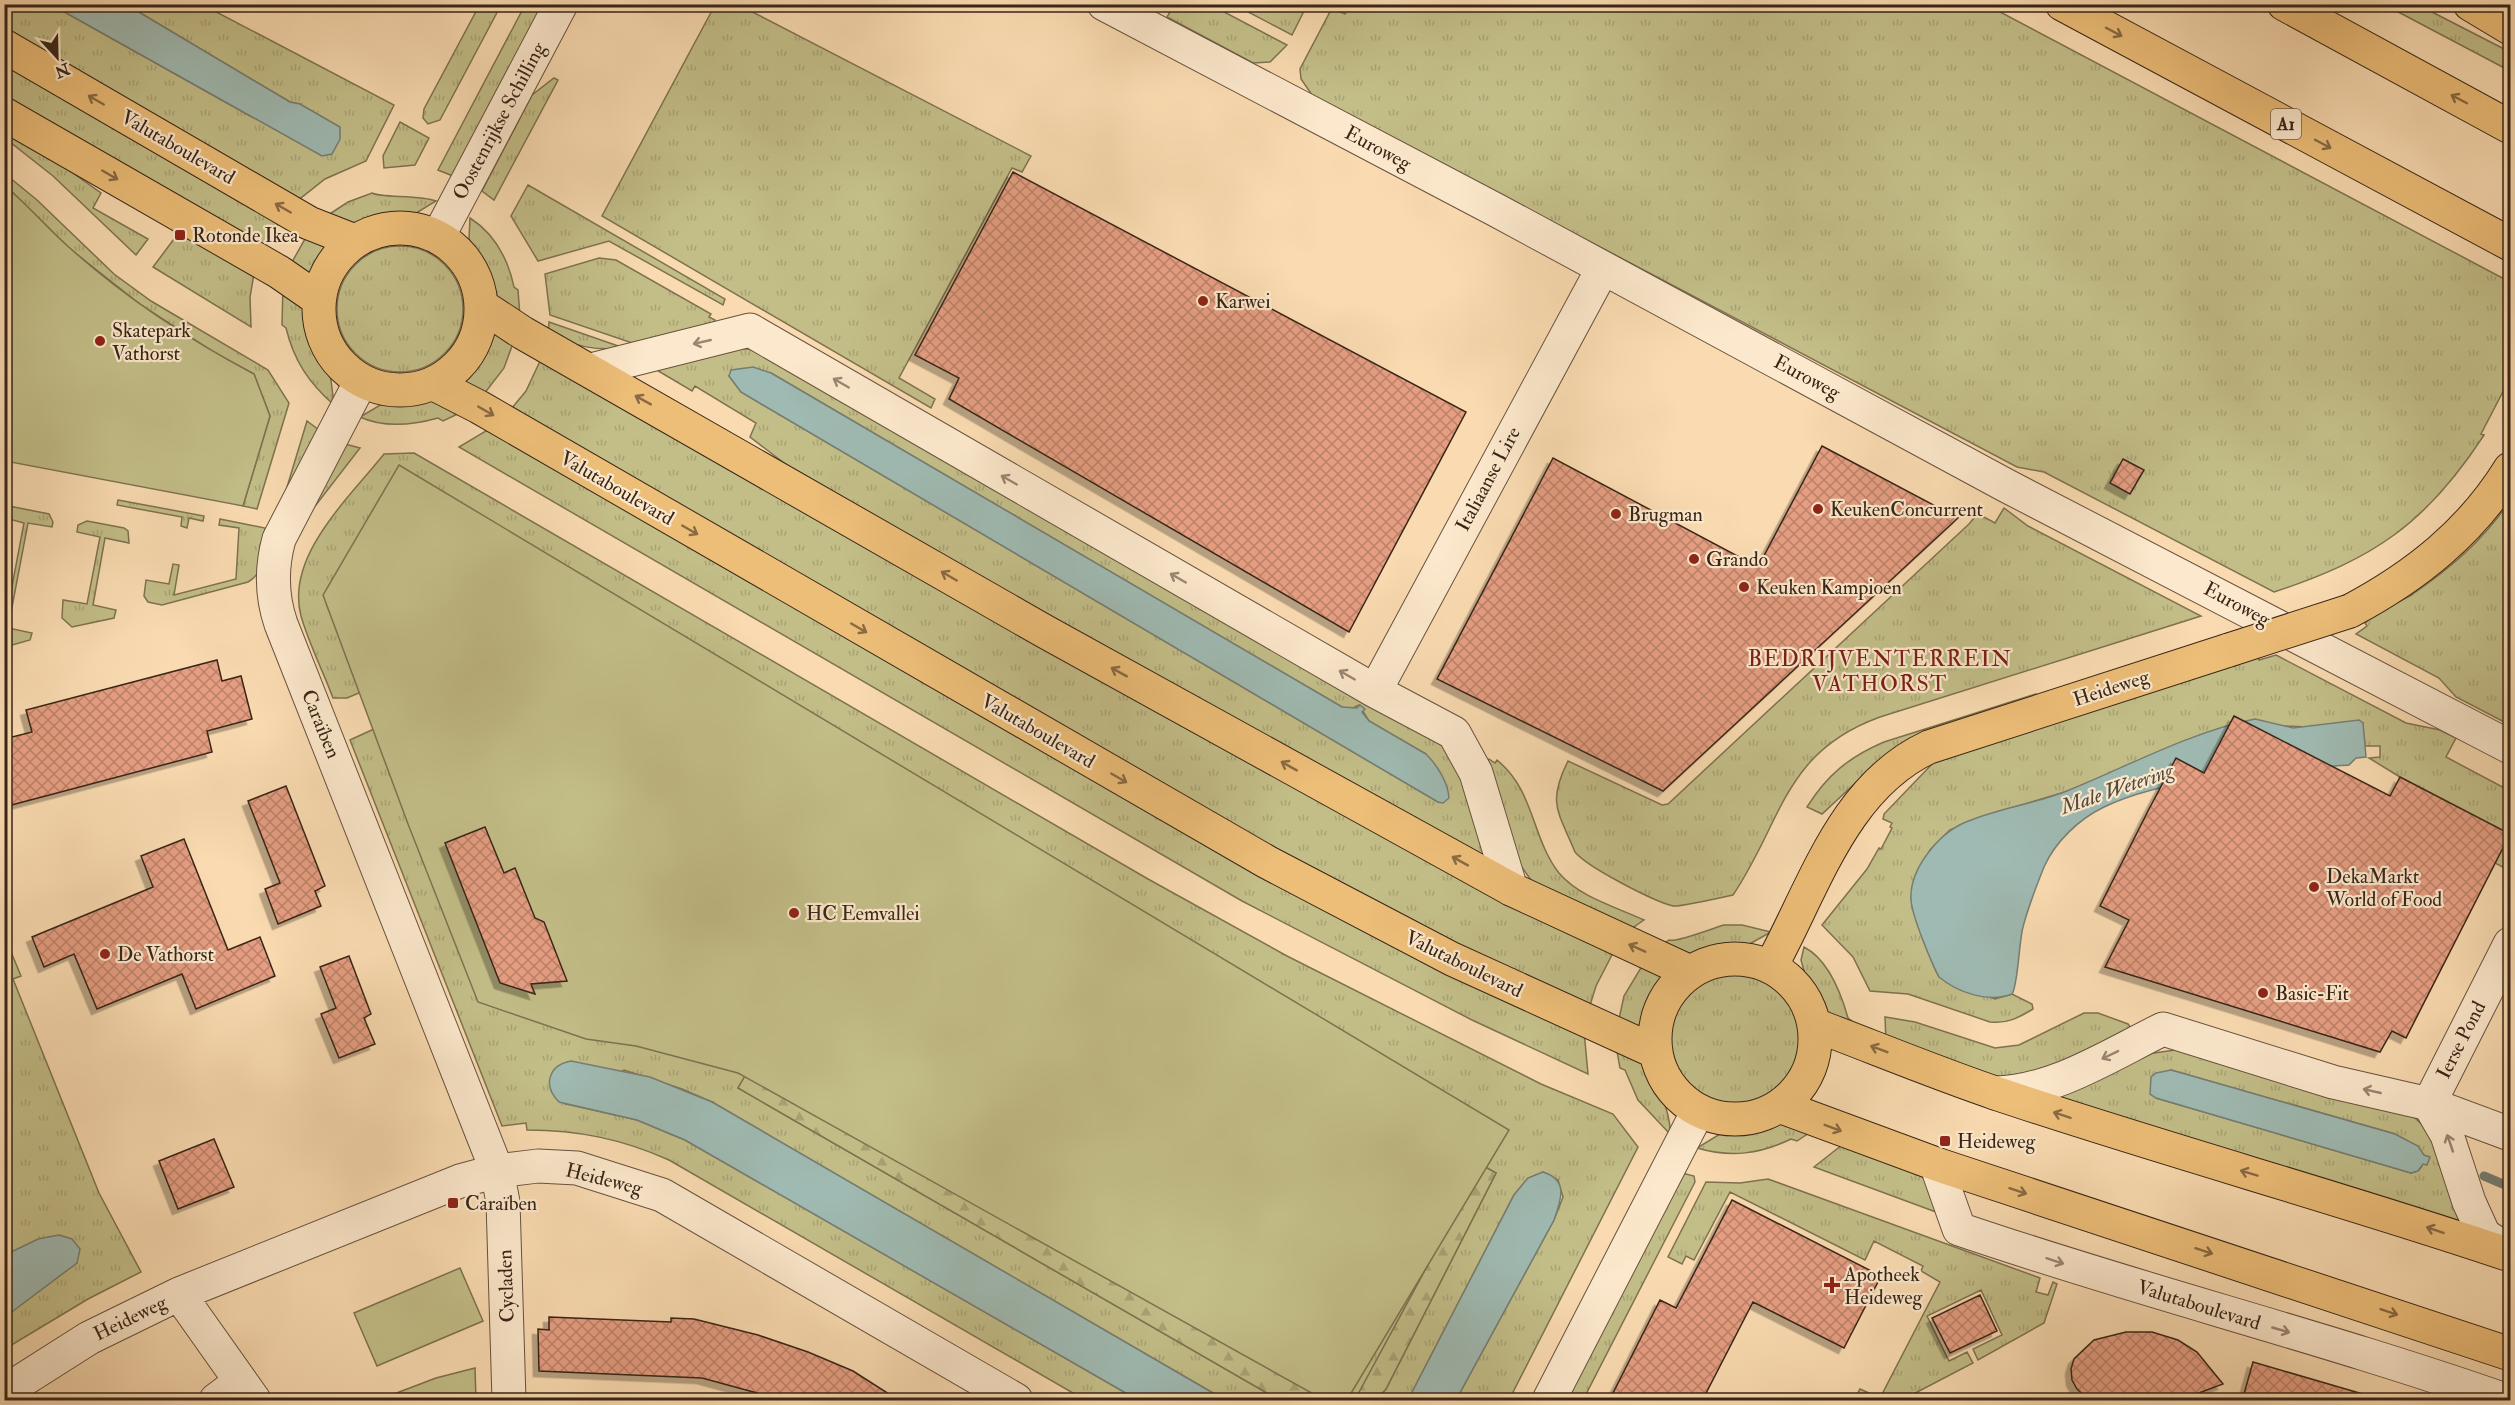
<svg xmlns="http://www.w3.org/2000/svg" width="2515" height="1405" viewBox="0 0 2515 1405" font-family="'IM FELL Double Pica',serif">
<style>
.grass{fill:url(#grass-tufts);stroke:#7e7250;stroke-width:1.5;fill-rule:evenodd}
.forest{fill:url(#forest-firs);stroke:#7e7250;stroke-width:1.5}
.park{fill:#c3be88;stroke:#7e7250;stroke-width:1.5}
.water{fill:#9fbab2;stroke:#767e74;stroke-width:1.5}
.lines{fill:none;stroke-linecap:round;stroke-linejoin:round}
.stream{stroke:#767e74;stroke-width:9}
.building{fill:url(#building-cross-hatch);stroke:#382517;stroke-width:1.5;filter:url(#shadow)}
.minor-casing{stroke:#68523e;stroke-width:35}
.major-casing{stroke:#382517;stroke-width:35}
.highway-casing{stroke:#382517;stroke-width:35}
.minor{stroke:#fce8cc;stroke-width:33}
.major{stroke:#edbe78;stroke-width:33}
.highway{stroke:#edbe78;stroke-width:33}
.major-bridge-casing{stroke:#382517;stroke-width:35;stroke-linecap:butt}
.major-bridge{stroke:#edbe78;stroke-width:33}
.oneway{stroke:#896a43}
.oneway2{stroke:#9a8672}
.poi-dot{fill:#8f2418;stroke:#fce8cc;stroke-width:2}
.labels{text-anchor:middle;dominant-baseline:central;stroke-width:4.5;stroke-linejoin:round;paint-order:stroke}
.shield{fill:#fce8cc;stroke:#73604d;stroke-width:1.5}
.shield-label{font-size:18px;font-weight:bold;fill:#382517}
.street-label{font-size:20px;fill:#382517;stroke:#fce8cc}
.poi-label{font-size:20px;fill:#382517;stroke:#fce8cc;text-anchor:start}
.water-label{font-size:21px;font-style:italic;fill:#524a3e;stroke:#fce8cc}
.quarter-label{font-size:22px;letter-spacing:1.5px;fill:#7a1f14;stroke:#fce8cc}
</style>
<defs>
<pattern id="grass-tufts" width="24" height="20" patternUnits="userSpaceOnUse" patternTransform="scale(1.5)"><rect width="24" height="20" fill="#c3be88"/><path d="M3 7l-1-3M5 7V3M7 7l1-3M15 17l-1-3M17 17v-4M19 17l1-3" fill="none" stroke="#a8a375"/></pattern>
<pattern id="forest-firs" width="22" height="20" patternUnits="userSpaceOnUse" patternTransform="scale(1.5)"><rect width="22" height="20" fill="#c3be88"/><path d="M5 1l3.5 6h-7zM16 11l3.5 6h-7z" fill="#a8a375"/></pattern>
<pattern id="building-cross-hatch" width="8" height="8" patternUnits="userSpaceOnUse" patternTransform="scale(1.5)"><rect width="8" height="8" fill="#e69e82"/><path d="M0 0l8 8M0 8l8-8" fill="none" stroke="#bb8169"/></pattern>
<filter id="shadow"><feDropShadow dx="-5.5" dy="5.5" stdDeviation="0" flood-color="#0004"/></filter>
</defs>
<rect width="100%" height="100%" fill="#fadbb1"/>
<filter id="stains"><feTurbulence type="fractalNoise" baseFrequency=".00333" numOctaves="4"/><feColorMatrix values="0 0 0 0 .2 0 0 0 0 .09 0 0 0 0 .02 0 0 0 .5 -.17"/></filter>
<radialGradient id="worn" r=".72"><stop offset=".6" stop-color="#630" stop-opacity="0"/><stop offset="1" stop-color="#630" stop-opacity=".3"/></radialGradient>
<path class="grass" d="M480 4 501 5 440 120 428 124 423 118 424 109Z
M5 5H52L252 117 259 119 300 104 290 102 127 5H203L394 105 366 161 325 179 292 205 5 38Z
M525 5H544L453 176 438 170Z
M715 5H739L1031 156 1022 172 1012 168 899 378 935 399 931 408 602 216Z
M1174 5H1191L1201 10 1204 5H1211L1287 45 1270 62 1253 63 1167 17Z
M1235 5H1307L1292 35Z
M1350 5H1987L2510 282V378L2481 434 2484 435C2426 524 2374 559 2274 592L2044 472 2017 467 1312 95 1301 79 1300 69 1332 8 1345 14Z
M2385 5H2423L2434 13 2510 52V71Z
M5 56 282 217 261 254 5 106Z
M554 78 558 80 494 200 482 191 532 95Z
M400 122 429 138 415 165 384 168 383 156Z
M4 124 101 193 93 208 148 239 136 255 53 176 5 138Z
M4 173 37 200 114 274 151 301 268 370 289 403 257 509 243 506 270 416 254 374 215 353 141 305 70 249 5 185Z
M528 185 725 299 723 305 609 241 538 261 511 216Z
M372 193C380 198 420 195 436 201L413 215 354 226 322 219 348 202Z
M470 218C495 234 508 259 514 287L518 290 520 317 492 291 469 239Z
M309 232 328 248 314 278 288 269Z
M177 235 227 252 255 268 250 297 251 327 153 267Z
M337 309a63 63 0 1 1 126 0a63 63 0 1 1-126 0Z
M599 258 616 260 711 314 709 317 715 320 713 324 638 345 550 315 545 274Z
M283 285 305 309 313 339 330 372 334 405C309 383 294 361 286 328L282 325Z
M549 322 624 348C594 351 575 346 548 334Z
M492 329 516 335 504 368 481 398 462 380 481 353Z
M736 348 757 350 1442 736 1467 777 1487 866 826 495 750 437 756 423 695 386 692 391 650 366ZM771 373 1342 707 1351 709 1359 705 1369 721 1426 754 1438 802 741 392 729 376Z
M541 359 1616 947 1596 986 1587 1015 1398 923 507 414 526 391Z
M429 399 462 412 443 421 438 418C413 425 384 428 360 417L382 404Z
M307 421 323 433 284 497Z
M494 426 1584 1031 1588 1074 1472 1020 1242 901 459 447Z
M341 443 360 448 309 514Z
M414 453 1148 879 1287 956 1541 1084 1613 1114 1638 1147 1509 1400H1456L1554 1220 1563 1197 1558 1180 1543 1172 1528 1178 1514 1195 1408 1400H1375L1386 1389 1496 1173 1482 1165 1358 1395 1342 1396 753 1063 738 1088 1279 1400H1225L712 1102 682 1089 624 1070 566 1104 637 1120 685 1140 1138 1400H1085L669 1160C622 1139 578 1130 527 1130L526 1123 502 1126 350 740 387 723 378 685 347 698H333C323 671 309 644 301 616 285 556 350 497 384 454Z
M118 500 204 516 203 521 189 518 187 528 181 526 182 517 117 505Z
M2510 501V725L2456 697 2439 678 2356 634 2367 626 2365 623C2378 609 2397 604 2413 594 2453 566 2482 541 2510 501Z
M9 506 49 514 53 522 52 527 28 523 8 628 32 633 30 640 5 647V623L24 523 5 518V508Z
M2004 508 2028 526 2201 616 1880 717C1783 752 1783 821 1733 895 1724 897 1679 907 1673 906 1653 901 1587 867 1575 852 1558 811 1547 803 1568 761L1662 805 1668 804 1969 524 1974 518 1973 511 1995 523Z
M220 519 265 528C264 548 268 570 248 582L162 605 148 602 144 596 146 580 169 584 173 564 179 565 174 595 236 579 239 528 219 525Z
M87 521 124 528 128 531 129 543 105 538 93 605 116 610 114 618 72 627 62 618 63 600 87 604 100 537 77 532 78 525Z
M2276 655 2406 723 2440 730 2456 738 2446 757 2510 791V864L2508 870 2495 863 2510 834 2400 777 2369 758 2380 757V746H2364L2363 723 2308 727 2284 726 2207 734 2065 792 1984 816 1950 830 1930 850 1916 878 1911 898 1916 920 1935 969 1939 977 1995 999 2012 994 2032 1004 2033 1009C2018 1018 2007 1024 1990 1022L1908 994 1870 991 1853 957 1822 925 1867 869 1879 848 1881 849 1892 828 1890 827 1892 823 1883 819 1884 814 1935 761 2258 657 2259 660Z
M2036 694 2037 697 1878 762 1822 814 1807 807C1827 775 1849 757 1884 742Z
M1489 759 1495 763 1497 760C1535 791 1531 837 1559 873 1579 897 1616 907 1644 920L1625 933 1531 880 1521 866 1487 763Z
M1724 925H1742L1771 932 1746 946 1720 948 1688 955 1658 948 1669 940C1676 943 1713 928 1724 925Z
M4 935 21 976 13 979 99 1193 141 1272 88 1299 5 1349V1317L26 1299 5 1255V1230L9 1228 4 1222Z
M1804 947C1829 960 1841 993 1848 1018L1853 1022 1830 1017 1825 1011 1805 975 1801 960Z
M1645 961 1666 977 1650 1006 1644 1030 1617 1028 1624 996Z
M1671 1039a65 65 0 1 1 130 0a65 65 0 1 1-130 0Z
M2084 1013H2098L2128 1024 2131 1028 2051 1072 1993 1077 1886 1043 1885 1017 1915 1022 1995 1048 2019 1045Z
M1616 1046C1623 1051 1634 1055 1640 1061 1656 1074 1671 1114 1670 1134L1638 1100 1625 1070 1620 1068Z
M2182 1049 2409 1112 2441 1143 2464 1226 2046 1100 2133 1056ZM2171 1070 2395 1134 2424 1156C2423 1165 2422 1171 2411 1173L2156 1098Z
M1787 1123 1815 1129 1797 1141 1791 1139C1760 1154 1731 1158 1697 1148L1720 1134Z
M1847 1141 1921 1175 1929 1185 1936 1212 1814 1167Z
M1682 1173 1694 1176 1695 1182 1583 1400H1564Z
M1768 1179 2040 1278 2036 1292 2048 1295 2053 1282 2057 1284 2044 1323 1978 1360 1973 1349 2002 1335 1981 1290 1927 1316 1949 1361 1967 1352 1973 1363 1902 1400H1854L1860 1389 1880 1398 1940 1282 1921 1271 1923 1266 1874 1241 1865 1260 1730 1192 1694 1260 1686 1256 1682 1264 1668 1257 1706 1182 1740 1183Z"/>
<path class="forest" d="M753 1062 1342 1396 1358 1394 1482 1165 1496 1173 1386 1389 1376 1400H1279L738 1088Z"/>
<path class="park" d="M4 185C28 205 48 229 71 249 127 299 188 339 254 374L270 416 243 506 5 461Z
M399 465 1509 1130 1347 1400H1324L738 1073 636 1046 586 1039 478 1002 408 824 323 595Z
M460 1268 483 1321 377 1366 354 1313Z
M475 1368 476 1400H397L394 1394 436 1378Z"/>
<path class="water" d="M52 5H127L290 102 300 104 340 127V139L332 154 322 156Z
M753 367 771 373 1342 707 1357 708 1360 705 1365 709 1362 712 1369 721 1426 754C1437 765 1448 782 1449 798L1443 803 1438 802 741 392 729 376 731 370Z
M2255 719 2293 728 2359 720 2363 723 2366 757 2356 758 2349 765C2277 770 2168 776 2104 807 2079 819 2055 842 2044 867 2036 887 2028 907 2023 927 2019 941 2018 986 2012 994 1989 1003 1958 993 1939 977 1931 962 1912 916 1911 900 1909 869 1939 833 1966 822 1999 808 2034 804 2067 791 2126 767 2193 731 2255 719Z
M571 1061 650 1077 712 1102 1225 1400H1138L685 1140 637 1120 559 1102C542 1085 549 1065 571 1061Z
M2171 1070 2395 1134 2418 1146 2424 1155 2430 1157 2427 1165 2423 1164 2418 1171 2411 1173 2156 1098 2150 1094 2151 1077 2156 1073Z
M1543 1172C1569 1180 1561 1200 1554 1220L1456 1400H1408L1514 1195 1528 1178Z
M59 1235 72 1239 80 1249 77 1263 5 1317V1255L38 1239Z"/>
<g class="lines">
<path class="stream" d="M2484 1176 2510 1187"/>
</g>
<path class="building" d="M1013 172 1466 412 1349 632 949 399 959 378 915 355Z
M1822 446 1958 518 1663 791 1437 679 1553 458 1758 567Z
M2123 459 2144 470 2130 494 2110 483Z
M217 660 222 681 241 676 252 719 207 731 212 752 4 807V739L32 732 26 710Z
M2234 716 2390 796 2400 777 2510 834 2406 1038 2392 1031 2380 1052 2105 967 2129 920 2100 906 2148 811 2176 758 2204 773Z
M286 786 325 886 315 891 321 906 278 924 265 889 280 883 248 801Z
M485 827 504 873 515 868 535 918 544 922 567 981 531 984 535 994 500 983 445 843Z
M184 839 228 950 260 937 275 976 196 1009 182 974 97 1009 74 954 44 967 32 937 153 887 141 856Z
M349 956 371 1014 364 1018 375 1044 339 1058 321 1014 336 1008 320 967Z
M214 1139 234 1187 178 1209 159 1161Z
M1732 1200 1881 1276 1844 1348 1753 1302 1702 1401H1609L1660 1300 1676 1308Z
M1980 1295 1997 1331 1950 1353 1932 1318Z
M549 1317 671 1322V1318L694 1319 758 1335 808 1352 853 1371 900 1401H768L757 1393 702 1378 539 1371 538 1329 549 1330Z
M2126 1332H2152L2178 1340 2197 1352 2223 1384 2199 1393 2190 1401H2090L2077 1389 2072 1380 2071 1369 2074 1359 2094 1340Z
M2253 1362 2363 1394 2362 1401H2242Z"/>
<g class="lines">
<defs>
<path id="minor" d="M1104 4 1496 210 2007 486 2510 747
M438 237 561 4
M591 370 750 330 1375 691 1454 733 1476 773 1511 889
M361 381 279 539C271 568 271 595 281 624L497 1171 503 1202 509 1400
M1375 691 1603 268
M1995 1093C2054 1092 2110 1055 2163 1029L2333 1082 2429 1104 2510 1134
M2429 1104 2510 944
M2429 1104 2447 1135 2469 1202 2484 1235 2510 1252
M1936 1164 1959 1229C2140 1291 2325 1337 2505 1400
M179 1294 254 1400
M4 1392 89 1338 179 1294 460 1181 497 1171 538 1166 577 1168 662 1195 1016 1400
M216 1400 240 1382
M1549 1400 1698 1111"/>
<path id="major" d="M2470 4 2510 28
M4 46 309 223 355 241
M4 114 279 272 318 299
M319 309a81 81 0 1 1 162 0a81 81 0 1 1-162 0Z
M482 306 523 333 1044 631 1511 889 1690 972
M434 384 479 407 1267 862 1452 959 1656 1052
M2350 611C2416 576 2471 532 2510 469
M1655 1039a80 80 0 1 1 160 0a80 80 0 1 1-160 0Z
M1771 966C1814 888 1843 787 1929 747L2229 650
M1815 1025C1876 1048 1936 1073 1998 1094 2168 1151 2341 1198 2510 1255
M1779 1106 1936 1164 2510 1354"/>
<path id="highway" d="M2062 4 2510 244
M2284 4 2510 127"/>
</defs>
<use href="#minor" class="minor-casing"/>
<use href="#major" class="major-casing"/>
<use href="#highway" class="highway-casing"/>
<use href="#minor" class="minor"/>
<use href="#major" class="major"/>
<use href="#highway" class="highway"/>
<defs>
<path id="major-bridge" d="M2229 650 2350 611"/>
</defs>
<use href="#major-bridge" class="major-bridge-casing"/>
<use href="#major-bridge" class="major-bridge"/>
</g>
<defs><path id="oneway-shaft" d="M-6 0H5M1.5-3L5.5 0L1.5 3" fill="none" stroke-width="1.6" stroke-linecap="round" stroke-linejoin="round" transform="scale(1.5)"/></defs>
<g class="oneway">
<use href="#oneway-shaft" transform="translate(2114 32) rotate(28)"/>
<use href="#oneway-shaft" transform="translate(2459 99) rotate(-152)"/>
<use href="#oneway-shaft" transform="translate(96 100) rotate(-150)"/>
<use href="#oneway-shaft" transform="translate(2323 144) rotate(28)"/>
<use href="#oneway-shaft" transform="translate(110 175) rotate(30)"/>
<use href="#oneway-shaft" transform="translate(283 208) rotate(-150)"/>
<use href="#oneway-shaft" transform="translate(643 400) rotate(-151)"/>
<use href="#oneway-shaft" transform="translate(486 411) rotate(30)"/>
<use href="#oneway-shaft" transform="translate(690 530) rotate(30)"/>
<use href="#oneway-shaft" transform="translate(949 576) rotate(-150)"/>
<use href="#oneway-shaft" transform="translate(859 628) rotate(30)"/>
<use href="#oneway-shaft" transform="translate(1119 672) rotate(-151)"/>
<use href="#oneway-shaft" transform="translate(1289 766) rotate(-151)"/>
<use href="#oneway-shaft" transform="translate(1119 778) rotate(30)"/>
<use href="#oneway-shaft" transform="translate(1460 861) rotate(-151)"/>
<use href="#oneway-shaft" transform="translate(1637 948) rotate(-156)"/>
<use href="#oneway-shaft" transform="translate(1879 1049) rotate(-159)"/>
<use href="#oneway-shaft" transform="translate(2062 1115) rotate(-162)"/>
<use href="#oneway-shaft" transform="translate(1833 1128) rotate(21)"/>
<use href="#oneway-shaft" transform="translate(2249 1173) rotate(-163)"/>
<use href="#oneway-shaft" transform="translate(2018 1191) rotate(18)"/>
<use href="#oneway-shaft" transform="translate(2435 1230) rotate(-161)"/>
<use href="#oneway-shaft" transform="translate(2204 1251) rotate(18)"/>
<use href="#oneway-shaft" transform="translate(2389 1312) rotate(18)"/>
</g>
<g class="oneway2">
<use href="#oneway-shaft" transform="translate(702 342) rotate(167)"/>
<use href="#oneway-shaft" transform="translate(841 383) rotate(-150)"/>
<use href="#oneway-shaft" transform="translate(1009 480) rotate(-150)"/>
<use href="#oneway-shaft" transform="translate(1178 578) rotate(-150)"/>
<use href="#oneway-shaft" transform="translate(1347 675) rotate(-150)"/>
<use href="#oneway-shaft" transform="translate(2110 1055) rotate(154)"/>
<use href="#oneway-shaft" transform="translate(2372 1091) rotate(-167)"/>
<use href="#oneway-shaft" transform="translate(2450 1143) rotate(-109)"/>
<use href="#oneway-shaft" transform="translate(2055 1261) rotate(18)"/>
<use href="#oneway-shaft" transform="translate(2281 1330) rotate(16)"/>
</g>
<g class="poi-dot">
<rect x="174" y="229" width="12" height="12" rx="3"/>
<circle cx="1203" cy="301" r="6"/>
<circle cx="100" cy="341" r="6"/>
<circle cx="1818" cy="509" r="6"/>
<circle cx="1616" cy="514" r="6"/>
<circle cx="1694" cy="559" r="6"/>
<circle cx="1744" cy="587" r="6"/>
<circle cx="2314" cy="887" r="6"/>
<circle cx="794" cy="913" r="6"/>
<circle cx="105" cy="954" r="6"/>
<circle cx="2263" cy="993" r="6"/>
<rect x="1939" y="1135" width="12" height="12" rx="3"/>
<rect x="447" y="1197" width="12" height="12" rx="3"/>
<path d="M1829 1276h6v6h6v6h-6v6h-6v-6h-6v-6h6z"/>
</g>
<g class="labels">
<rect class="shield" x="2271" y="109" width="30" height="30" rx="4.5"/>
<g class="shield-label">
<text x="2286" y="124">A1</text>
</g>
<g class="street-label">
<text transform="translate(499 121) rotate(-62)">Oostenrijkse Schilling</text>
<text transform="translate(178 147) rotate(30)">Valutaboulevard</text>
<text transform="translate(1378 148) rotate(28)">Euroweg</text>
<text transform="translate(1807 377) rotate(28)">Euroweg</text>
<text transform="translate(1488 479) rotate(-62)">Italiaanse Lire</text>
<text transform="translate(617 488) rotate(30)">Valutaboulevard</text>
<text transform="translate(2237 604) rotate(28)">Euroweg</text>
<text transform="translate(2111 688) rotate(-18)">Heideweg</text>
<text transform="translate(321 724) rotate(68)">Caraïben</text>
<text transform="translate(1038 731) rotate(30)">Valutaboulevard</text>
<text transform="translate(1464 964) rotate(26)">Valutaboulevard</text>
<text transform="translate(2461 1040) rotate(-63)">Ierse Pond</text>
<text transform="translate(604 1179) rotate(14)">Heideweg</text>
<text transform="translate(506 1286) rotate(-92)">Cycladen</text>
<text transform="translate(2199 1305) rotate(17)">Valutaboulevard</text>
<text transform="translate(130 1318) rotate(-26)">Heideweg</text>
</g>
<g class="poi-label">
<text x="192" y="235">Rotonde Ikea</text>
<text x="1215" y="301">Karwei</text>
<text x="112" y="330">Skatepark<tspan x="112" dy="23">Vathorst</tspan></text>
<text x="1830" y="509">KeukenConcurrent</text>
<text x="1628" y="514">Brugman</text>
<text x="1706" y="559">Grando</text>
<text x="1756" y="587">Keuken Kampioen</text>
<text x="2326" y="876">DekaMarkt<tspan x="2326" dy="23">World of Food</tspan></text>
<text x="806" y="913">HC Eemvallei</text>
<text x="117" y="954">De Vathorst</text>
<text x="2275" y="993">Basic-Fit</text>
<text x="1957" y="1141">Heideweg</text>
<text x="465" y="1203">Caraïben</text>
<text x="1844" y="1274">Apotheek<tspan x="1844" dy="23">Heideweg</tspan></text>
</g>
<g class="water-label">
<text transform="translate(2117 789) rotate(-19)">Male Wetering</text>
</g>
<g class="quarter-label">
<text x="1880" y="659">BEDRIJVENTERREIN<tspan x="1880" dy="25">VATHORST</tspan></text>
</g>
</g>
<rect width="2515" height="1405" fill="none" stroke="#fadbb1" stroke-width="24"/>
<rect x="6" y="6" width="2503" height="1393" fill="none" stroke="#382517" stroke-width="3"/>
<rect x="12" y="12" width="2491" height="1381" fill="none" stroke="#382517" stroke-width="1.5"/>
<g transform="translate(57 57) rotate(158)" stroke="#fce8cc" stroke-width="4.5" paint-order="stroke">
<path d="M0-4.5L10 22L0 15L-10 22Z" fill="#382517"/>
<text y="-9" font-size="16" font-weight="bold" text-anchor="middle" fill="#382517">N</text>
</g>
<rect width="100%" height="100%" filter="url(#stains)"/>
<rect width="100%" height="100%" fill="url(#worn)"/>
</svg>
